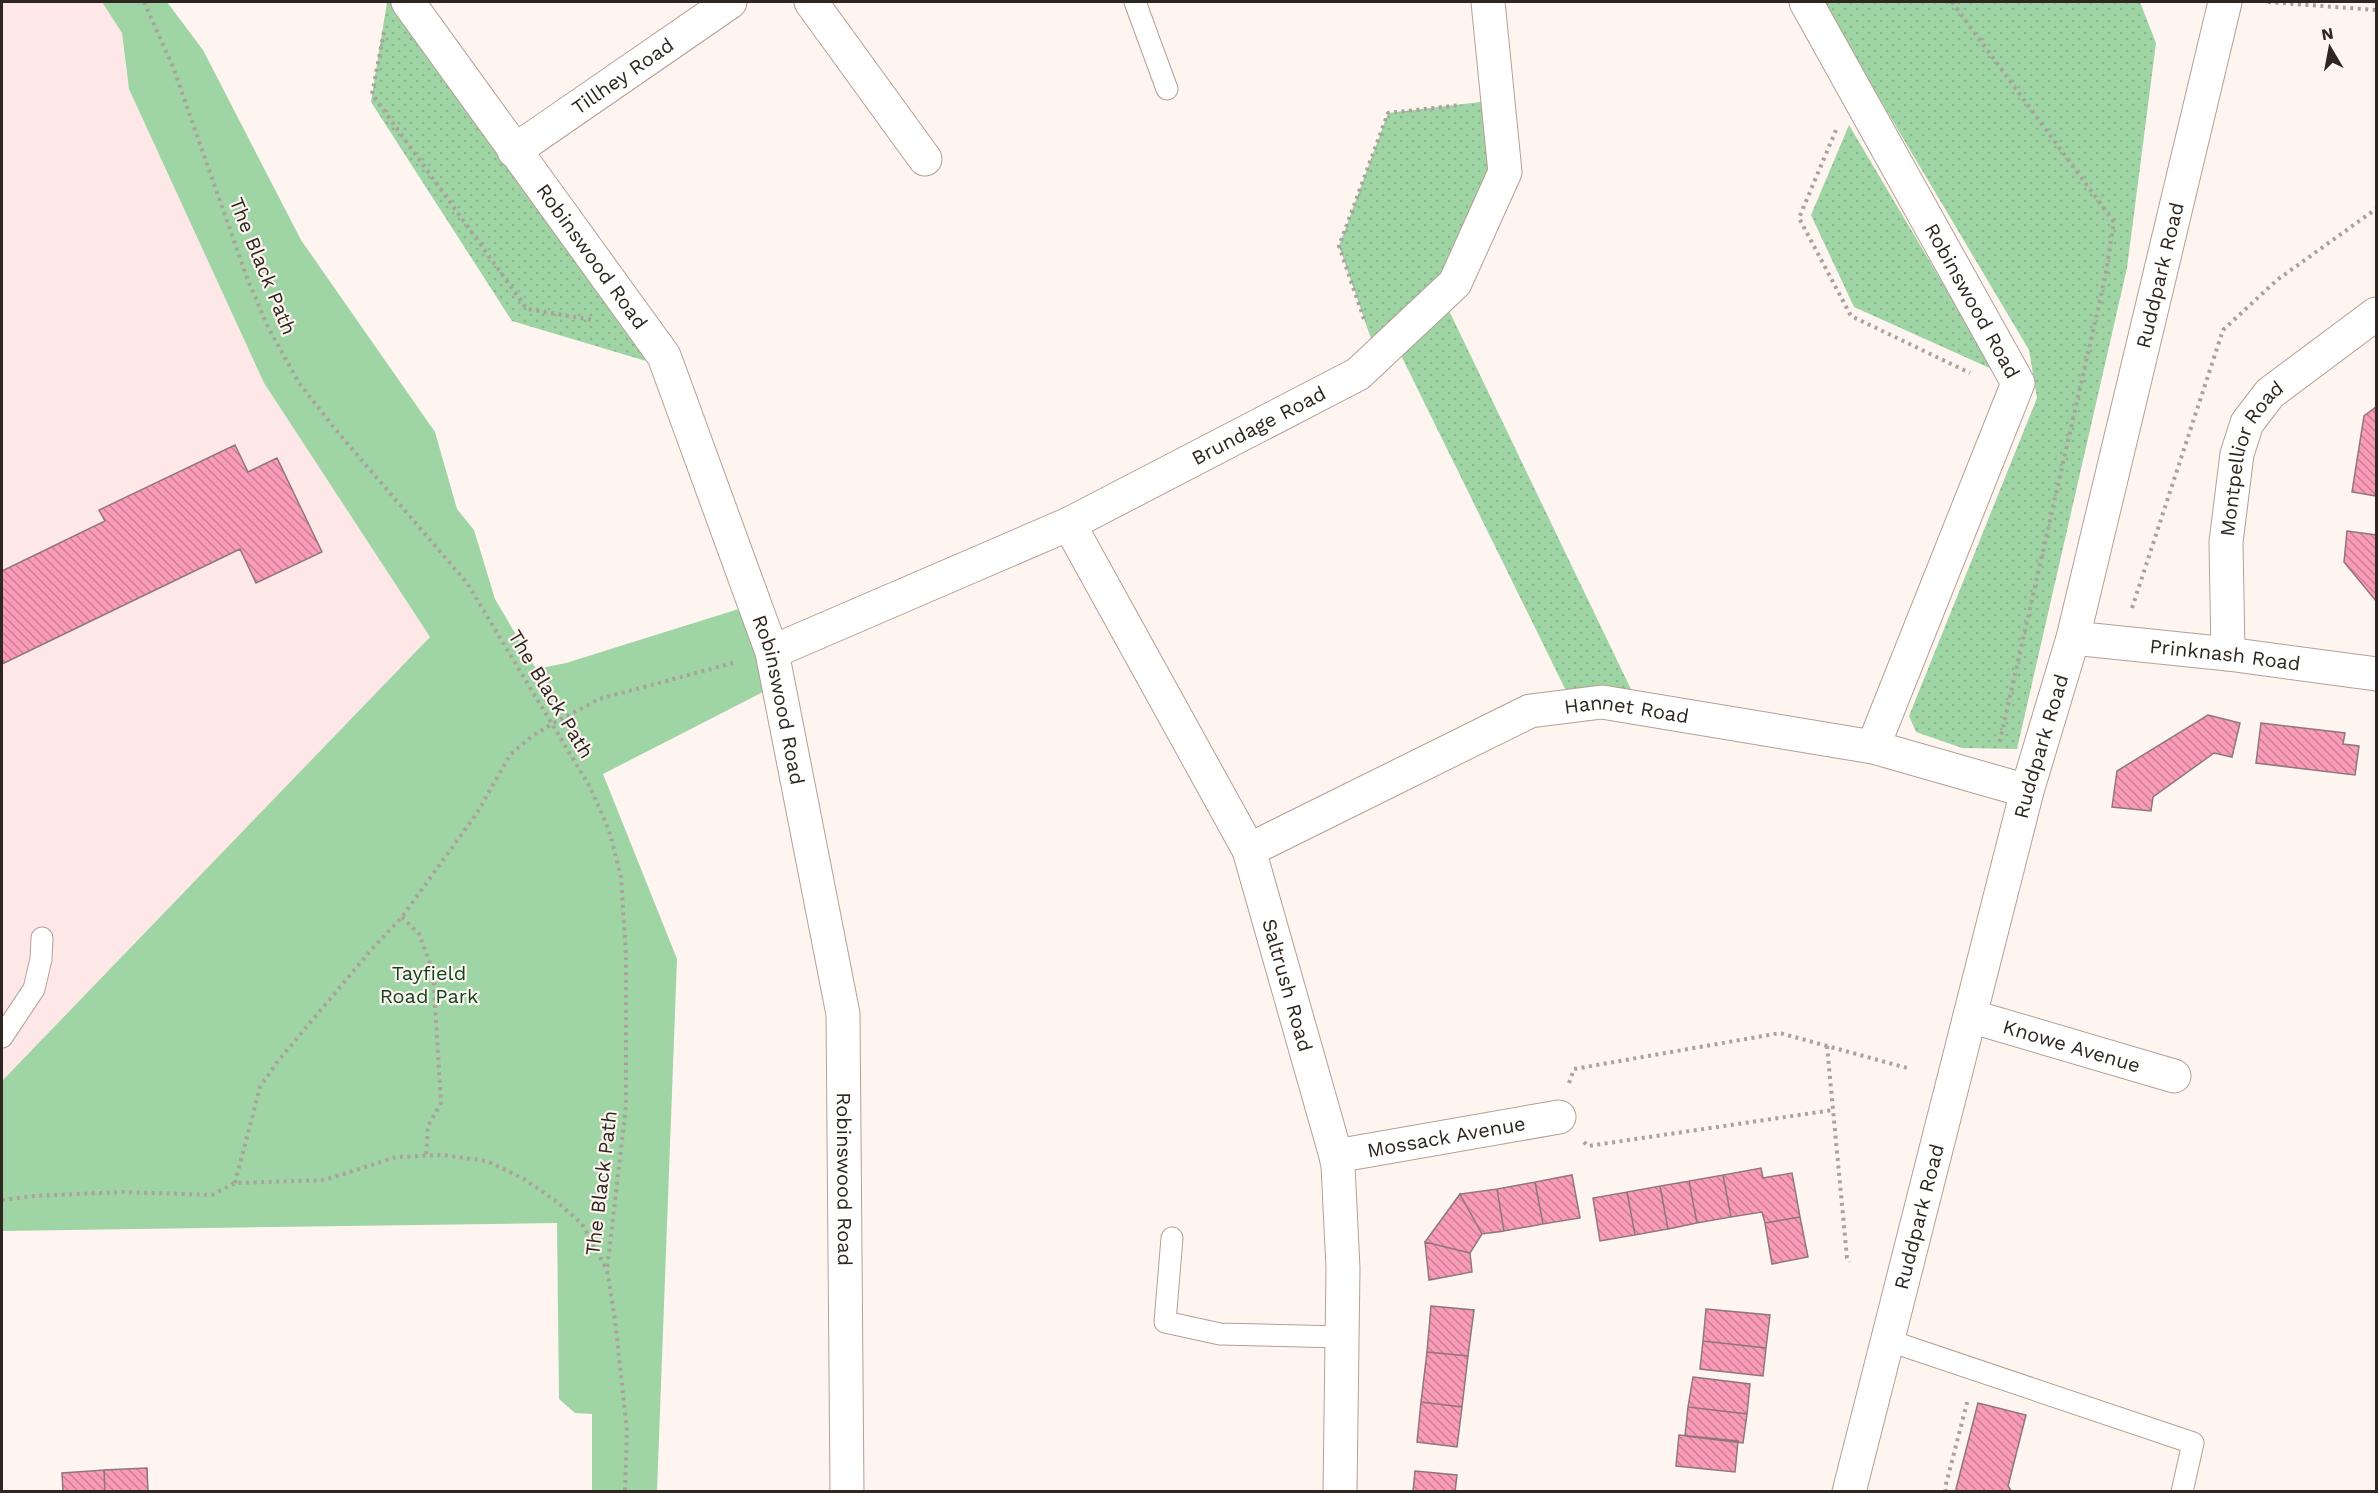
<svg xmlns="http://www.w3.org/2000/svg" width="2378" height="1493" viewBox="0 0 2378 1493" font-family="'Work Sans',sans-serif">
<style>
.education{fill:#fde7e7}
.grass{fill:url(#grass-dots)}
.green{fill:#9fd4a4}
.building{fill:url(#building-back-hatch);stroke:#8e777d;stroke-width:1.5}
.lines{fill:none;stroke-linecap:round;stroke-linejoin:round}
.service-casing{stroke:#b3a093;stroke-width:23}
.minor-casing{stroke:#b3a093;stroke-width:35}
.tertiary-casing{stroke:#b3a093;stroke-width:35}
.path{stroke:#aba29d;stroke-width:4;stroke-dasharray:3 4.5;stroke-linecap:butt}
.service{stroke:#fff;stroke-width:21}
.minor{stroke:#fff;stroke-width:33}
.tertiary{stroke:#fff;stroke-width:33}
.labels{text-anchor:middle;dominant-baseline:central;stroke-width:4.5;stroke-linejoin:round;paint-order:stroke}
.street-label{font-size:20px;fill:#2e2621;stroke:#fef5f0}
.park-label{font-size:20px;fill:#10461c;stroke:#fef5f0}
</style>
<defs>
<pattern id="grass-dots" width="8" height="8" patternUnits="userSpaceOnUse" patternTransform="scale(1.5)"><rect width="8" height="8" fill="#9fd4a4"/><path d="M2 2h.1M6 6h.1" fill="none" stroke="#89b68d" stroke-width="1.8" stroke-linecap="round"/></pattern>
<pattern id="building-back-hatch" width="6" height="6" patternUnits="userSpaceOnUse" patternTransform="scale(1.5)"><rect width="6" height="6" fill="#fa9bb9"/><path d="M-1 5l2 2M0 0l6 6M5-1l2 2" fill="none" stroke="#cb7e96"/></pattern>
</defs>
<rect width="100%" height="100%" fill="#fef5f0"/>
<path class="education" d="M2 2H102L122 33 129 89 264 383 430 637 2 1081Z"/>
<path class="grass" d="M387 2H401L646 361 512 321 371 102Z
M1822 2H2140L2156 43 2127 268 2017 749 1962 748 1916 732 1909 716 2037 398 2029 350Z
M1497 100 1505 172 1442 296 1640 708 1573 705 1394 341 1377 356 1339 246 1388 113Z
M1849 125 1994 370 1854 307 1811 215Z"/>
<path class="green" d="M102 2H167L203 50 301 240 435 432 457 509 474 530 495 599 536 669 566 663 745 607 765 691 603 774 677 959 657 1491H592V1414L575 1413 559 1399 557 1223 2 1231V1081L430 637 264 383 129 89 122 33Z"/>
<path class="building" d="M2376 407V496L2352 492 2364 416Z
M235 445 248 472 277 458 322 552 256 583 240 549 2 664V571L105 521 99 510Z
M2347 531 2376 535V601L2344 562Z
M2208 715 2240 723 2232 757 2214 753 2153 797 2151 811 2112 807 2117 771Z
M2261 723 2345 733 2343 744 2359 746 2355 775 2256 763Z
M1761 1168 1763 1178 1792 1173 1800 1217 1765 1223 1762 1212 1731 1217 1723 1175Z
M1572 1175 1580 1218 1543 1224 1535 1182Z
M1723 1175 1731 1217 1697 1223 1689 1181Z
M1689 1181 1697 1223 1668 1229 1660 1186Z
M1535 1182 1543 1224 1504 1231 1497 1189Z
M1660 1186 1668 1229 1635 1235 1627 1192Z
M1497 1189 1504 1231 1482 1234 1460 1194Z
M1627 1192 1635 1235 1600 1241 1593 1198Z
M1460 1194 1482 1234 1470 1253 1425 1242Z
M1800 1217 1808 1257 1772 1264 1765 1223Z
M1425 1242 1470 1253 1472 1272 1429 1280Z
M1431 1306 1474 1310 1468 1356 1427 1352Z
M1706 1309 1770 1315 1766 1348 1703 1341Z
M1703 1341 1766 1348 1763 1376 1700 1369Z
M1427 1352 1468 1356 1462 1407 1421 1402Z
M1693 1377 1750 1384 1747 1414 1688 1407Z
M1421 1402 1462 1407 1457 1447 1417 1442Z
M1978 1403 2026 1415 2008 1486 2012 1492H1957L1956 1489Z
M1688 1407 1747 1414 1743 1443 1685 1436Z
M1679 1435 1738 1441 1735 1472 1676 1466Z
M147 1468 148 1492H105L104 1470Z
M104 1470 105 1492H63L62 1473Z
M1415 1471 1457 1475 1455 1492H1413Z"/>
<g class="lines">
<defs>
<path id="service" d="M1135 2 1167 89
M2 1037 34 989 41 959 42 938
M1172 1238 1165 1322 1220 1334 1342 1337
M1887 1340 2193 1443 2182 1492"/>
<g id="minor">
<path id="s1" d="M408 2 664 356 772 652 843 1014 847 1492"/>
<path d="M811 2 925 159"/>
<path id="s2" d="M1806 2 2018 383 1873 747"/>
<path id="s3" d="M514 151 730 2"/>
<path id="s4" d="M1069 524 1249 850 1336 1156 1338 1166 1343 1268 1340 1492"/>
<path id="s5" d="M2073 638 2228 654 2376 674"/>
<path id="s6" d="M772 652 1069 524 1358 374 1455 283 1505 172 1488 2"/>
<path id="s7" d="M2228 654 2226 542 2237 454 2247 423 2270 393 2376 314"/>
<path id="s8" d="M1249 850 1530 711 1602 702 1873 747 2027 791"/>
<path id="s9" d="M1970 1016 2174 1076"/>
<path id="s10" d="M1336 1156 1559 1117"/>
</g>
<g id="tertiary">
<path id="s11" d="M1849 1492 2027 791 2073 638 2225 2"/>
</g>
</defs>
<use href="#service" class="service-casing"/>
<use href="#minor" class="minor-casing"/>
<use href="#tertiary" class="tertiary-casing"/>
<path class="path" d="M144 2 173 67 247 278 268 327 299 383 335 429 467 583 590 787 609 830 621 877 626 955V1106L607 1270 615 1320 627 1431 625 1492
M1952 2 2114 222 2105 278 1999 745
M2268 2 2376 10
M384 32 372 94 527 309 593 320
M1836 130 1799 218 1851 316 1970 373
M1364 319 1339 246 1388 113 1461 105
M2132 608 2223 330 2277 280 2376 209
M402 917 419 934 433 971 441 1103 428 1126 426 1156
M1827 1046 1847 1258 1850 1262
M1569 1083 1574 1069 1780 1033 1907 1068
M1584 1142 1588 1146 1833 1110
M235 1183 260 1087 278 1061 372 949 402 917 477 813 510 755 531 737 552 724 599 699 737 662
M2 1200 33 1196 124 1192 212 1195 235 1183 325 1180 396 1157 443 1155 487 1161 524 1179 556 1201 582 1224 607 1270
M1946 1492 1945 1488 1968 1399"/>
<use href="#service" class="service"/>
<use href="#minor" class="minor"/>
<use href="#tertiary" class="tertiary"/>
</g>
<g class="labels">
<g class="street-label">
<text stroke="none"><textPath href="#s3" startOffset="132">Tillhey Road</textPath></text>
<text stroke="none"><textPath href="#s1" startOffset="314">Robinswood Road</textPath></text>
<text transform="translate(263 266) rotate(68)">The Black Path</text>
<text stroke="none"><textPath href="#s11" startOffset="1256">Ruddpark Road</textPath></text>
<text stroke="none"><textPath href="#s2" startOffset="342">Robinswood Road</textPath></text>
<text stroke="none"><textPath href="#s6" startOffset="537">Brundage Road</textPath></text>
<text stroke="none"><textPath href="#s7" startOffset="201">Montpellior Road</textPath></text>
<text stroke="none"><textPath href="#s5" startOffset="153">Prinknash Road</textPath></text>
<text transform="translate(551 694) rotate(59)">The Black Path</text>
<text stroke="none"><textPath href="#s1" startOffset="800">Robinswood Road</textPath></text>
<text stroke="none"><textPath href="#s8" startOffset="411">Hannet Road</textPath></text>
<text stroke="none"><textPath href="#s11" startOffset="770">Ruddpark Road</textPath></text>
<text stroke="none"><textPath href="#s4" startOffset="513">Saltrush Road</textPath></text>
<text stroke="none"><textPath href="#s9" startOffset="106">Knowe Avenue</textPath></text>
<text stroke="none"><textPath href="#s10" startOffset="112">Mossack Avenue</textPath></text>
<text stroke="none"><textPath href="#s1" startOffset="1286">Robinswood Road</textPath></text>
<text transform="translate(601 1183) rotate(-83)">The Black Path</text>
<text stroke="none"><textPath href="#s11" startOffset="284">Ruddpark Road</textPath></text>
</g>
<g class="park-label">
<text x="429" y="973">Tayfield<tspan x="429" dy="23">Road Park</tspan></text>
</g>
</g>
<rect width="2378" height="1493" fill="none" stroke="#2e2621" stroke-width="6"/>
<g transform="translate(2330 48) rotate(350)" stroke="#fef5f0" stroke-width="4.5" paint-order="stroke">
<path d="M0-4.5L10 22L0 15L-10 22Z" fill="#2e2621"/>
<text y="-9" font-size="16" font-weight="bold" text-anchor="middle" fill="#2e2621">N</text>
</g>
</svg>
